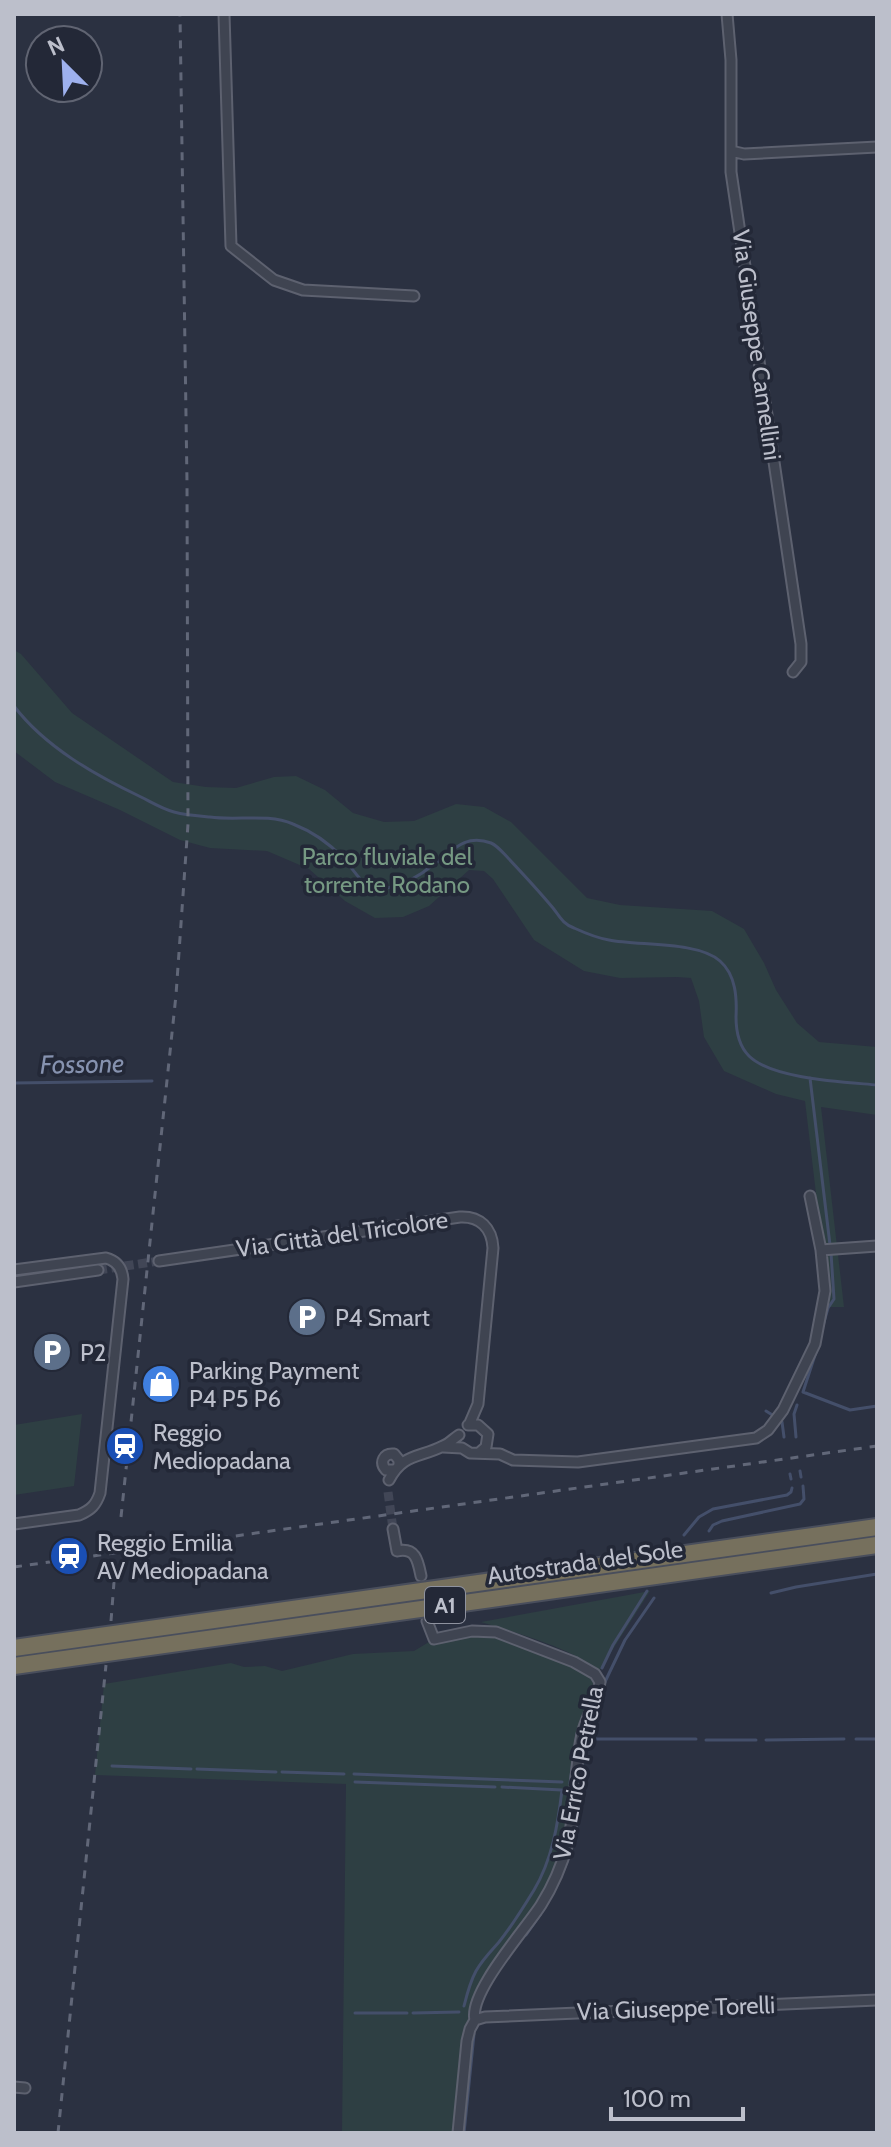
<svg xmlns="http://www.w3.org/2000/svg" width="891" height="2147" viewBox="0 0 891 2147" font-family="Cabin,sans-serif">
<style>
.green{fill:#2e3f43}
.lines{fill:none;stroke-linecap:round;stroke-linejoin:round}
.stream{stroke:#444f6a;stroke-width:3}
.street-tunnel{stroke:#414656;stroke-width:9;stroke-dasharray:9 4.5;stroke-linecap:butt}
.street-casing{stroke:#5d616f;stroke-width:13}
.highway-casing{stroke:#494e5c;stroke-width:20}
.street{stroke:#3f4451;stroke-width:9}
.highway{stroke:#76705d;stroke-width:16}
.rail{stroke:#616778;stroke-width:3;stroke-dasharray:8 8;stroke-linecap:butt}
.labels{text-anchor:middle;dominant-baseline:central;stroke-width:7;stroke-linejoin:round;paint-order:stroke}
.shield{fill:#232837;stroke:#8e929f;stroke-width:2}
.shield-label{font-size:22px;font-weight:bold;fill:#bcbfcb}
.street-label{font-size:24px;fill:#bcbfcb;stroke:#232837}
.park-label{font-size:24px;fill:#769983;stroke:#232837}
.poi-label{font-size:24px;fill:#bcbfcb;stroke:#232837;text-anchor:start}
.water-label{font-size:26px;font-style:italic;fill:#8692af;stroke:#232837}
</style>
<rect width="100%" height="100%" fill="#2b3141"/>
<path class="green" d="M14 650 21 654 72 713 173 782 206 787 236 788 274 777 296 776 325 790 353 813 384 822 414 821 456 804 484 807 511 822 587 898 620 905 712 911 744 929 764 963 776 990 797 1023 819 1042 877 1047V1115L821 1107 844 1307H831L825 1305 824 1248 817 1202 805 1101 776 1094 724 1071 704 1037 699 1001 691 978 677 977 620 978 584 971 534 940 493 879 484 871 469 870 429 906 403 917 375 918 345 901 309 869 267 851 210 848 180 840 120 810 55 782 14 751Z
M82 1414 74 1486 14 1495V1425Z
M650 1591 599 1671C575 1649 514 1632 481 1622Z
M472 1631 504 1634 599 1678 589 1710 561 1866 475 2007 458 2133H342L346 1784 95 1775 104 1684 231 1663 244 1667 265 1666 282 1671 353 1654 414 1651 434 1639Z"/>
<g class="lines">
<path class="stream" d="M14 706C45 747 95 775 141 797 151 802 162 809 174 812 185 815 198 816 210 817 237 821 267 813 293 824 311 831 330 844 343 858 351 866 358 879 367 885 371 887 380 889 385 888 401 887 421 875 433 865 452 851 465 833 491 843 498 846 503 853 509 859 524 875 539 891 553 908 560 917 563 924 574 928 585 933 597 938 609 940 638 946 698 941 720 961 736 975 737 998 736 1017 736 1031 739 1046 749 1056 772 1079 845 1082 877 1085
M810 1078 830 1245
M14 1083 152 1081
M822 1329 828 1308 834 1299 831 1253
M816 1352 803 1392 850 1410 877 1406
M766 1411 774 1416
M779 1420 782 1422 784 1437
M796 1437 794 1414 797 1405
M800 1471 801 1477
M790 1474 791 1479
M709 1531 713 1525 722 1521 800 1504 804 1499 803 1486
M684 1535 699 1517 713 1509 787 1495 791 1492 792 1488
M771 1593 796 1587 877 1574
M602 1668 613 1645 647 1591
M603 1686 625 1640 654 1598
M589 1739H696
M856 1739H877
M706 1740H756
M766 1740 844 1739
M112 1766 191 1769
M197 1769 276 1772
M282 1772 344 1774
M354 1774 562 1782
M355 1782 495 1787
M570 1783 577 1734 596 1683
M559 1880C580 1840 580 1792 584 1748
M526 1935 540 1915
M464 2006C467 1994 470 1982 476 1971 482 1960 491 1951 499 1942 512 1926 523 1908 534 1890 552 1860 558 1824 562 1790L502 1787
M355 2013H407
M413 2013 459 2012
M464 2133 474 2034"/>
<path class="street-tunnel" d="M98 1270 159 1261
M388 1492 393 1529"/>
<defs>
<path id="street" d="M224 14 231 246 274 280 303 290 414 296
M727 14 731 60V172L801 644V662L793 672
M731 151 744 154 877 147
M821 1250 877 1246
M159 1261 460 1217C480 1216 492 1228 493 1248L478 1404 469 1425
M14 1270 106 1258C117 1261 122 1268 123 1279L100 1493C96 1505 91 1510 79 1515L14 1524
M14 1282 98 1270
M468 1425H478L488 1434 486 1447 479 1453
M443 1447 462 1448 470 1453 500 1454 513 1460 578 1462 756 1438 768 1430 783 1410 815 1344 825 1291 821 1250 810 1196
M394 1470H386C379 1462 384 1453 394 1454L399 1460V1465
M389 1480C403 1453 420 1458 443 1446 449 1444 454 1438 459 1435
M393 1529 397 1551C416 1547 418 1561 421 1576
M427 1621 434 1639 472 1631 496 1632 574 1662 595 1674 600 1682C598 1699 586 1716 582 1734 574 1770 576 1807 568 1843 562 1865 553 1886 541 1905 525 1930 468 1993 475 2020L470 2029 467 2041 458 2133
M475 2020 485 2017 877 2000
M14 2087 25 2088"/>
<path id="highway" d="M14 1648 877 1527
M14 1666 877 1545"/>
</defs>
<use href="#street" class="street-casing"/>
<use href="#highway" class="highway-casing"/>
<use href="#street" class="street"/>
<use href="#highway" class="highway"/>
<path class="rail" d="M121 1517 176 995 188 824 187 482 180 14
M14 1567 877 1446
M111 1621 114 1582
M58 2133 106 1665"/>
</g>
<defs>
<symbol id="parking-disc" viewBox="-11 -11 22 22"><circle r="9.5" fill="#5c6f8a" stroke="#232837"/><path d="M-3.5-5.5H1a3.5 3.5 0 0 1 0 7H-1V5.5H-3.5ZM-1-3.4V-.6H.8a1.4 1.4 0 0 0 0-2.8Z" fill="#fff"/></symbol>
<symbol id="shop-disc" viewBox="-11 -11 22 22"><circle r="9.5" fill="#3f7fe0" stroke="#232837"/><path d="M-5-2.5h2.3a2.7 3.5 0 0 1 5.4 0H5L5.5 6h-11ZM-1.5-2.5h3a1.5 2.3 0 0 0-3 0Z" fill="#fff"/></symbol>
<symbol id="station-disc" viewBox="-11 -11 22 22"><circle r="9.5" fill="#1a4fb4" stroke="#232837"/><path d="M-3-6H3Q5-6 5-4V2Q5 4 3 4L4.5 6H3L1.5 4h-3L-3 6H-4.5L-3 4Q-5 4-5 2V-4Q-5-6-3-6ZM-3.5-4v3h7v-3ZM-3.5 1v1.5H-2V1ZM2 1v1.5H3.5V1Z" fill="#fff"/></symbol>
</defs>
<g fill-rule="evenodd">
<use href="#parking-disc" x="285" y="1295" width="44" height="44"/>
<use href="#parking-disc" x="30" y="1330" width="44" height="44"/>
<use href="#shop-disc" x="139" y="1362" width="44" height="44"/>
<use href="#station-disc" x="103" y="1424" width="44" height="44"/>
<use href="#station-disc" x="47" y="1534" width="44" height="44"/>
</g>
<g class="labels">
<rect class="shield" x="425" y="1587" width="40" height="36" rx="6"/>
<g class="shield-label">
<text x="445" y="1605">A1</text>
</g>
<g class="street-label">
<text transform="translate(757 345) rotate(82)">Via Giuseppe Camellini</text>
<text transform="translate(342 1234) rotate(-8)">Via Città del Tricolore</text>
<text transform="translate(585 1562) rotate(-8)">Autostrada del Sole</text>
<text transform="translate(578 1773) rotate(-79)">Via Errico Petrella</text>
<text transform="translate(676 2008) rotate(-2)">Via Giuseppe Torelli</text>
</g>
<g class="park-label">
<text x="387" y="856">Parco fluviale del<tspan x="387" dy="28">torrente Rodano</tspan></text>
</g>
<g class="poi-label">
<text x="335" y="1317">P4 Smart</text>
<text x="80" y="1352">P2</text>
<text x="189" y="1370">Parking Payment<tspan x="189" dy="28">P4 P5 P6</tspan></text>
<text x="153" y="1432">Reggio<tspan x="153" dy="28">Mediopadana</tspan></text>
<text x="97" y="1542">Reggio Emilia<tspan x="97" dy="28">AV Mediopadana</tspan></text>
</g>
<g class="water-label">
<text transform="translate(82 1064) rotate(-1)">Fossone</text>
</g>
</g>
<rect width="891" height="2147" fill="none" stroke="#bcbfcb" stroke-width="32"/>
<g transform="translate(64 64) rotate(336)"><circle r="38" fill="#232837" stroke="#606472" stroke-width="2"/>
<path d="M0-6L14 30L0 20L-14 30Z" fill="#9eb1ee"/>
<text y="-12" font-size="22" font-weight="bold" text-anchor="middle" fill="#bcbfcb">N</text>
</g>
<path d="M611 2107v12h132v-12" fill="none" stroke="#bcbfcb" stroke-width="4"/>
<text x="623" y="2107" font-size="24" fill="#bcbfcb" stroke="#232837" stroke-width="6" paint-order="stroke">100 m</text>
</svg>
